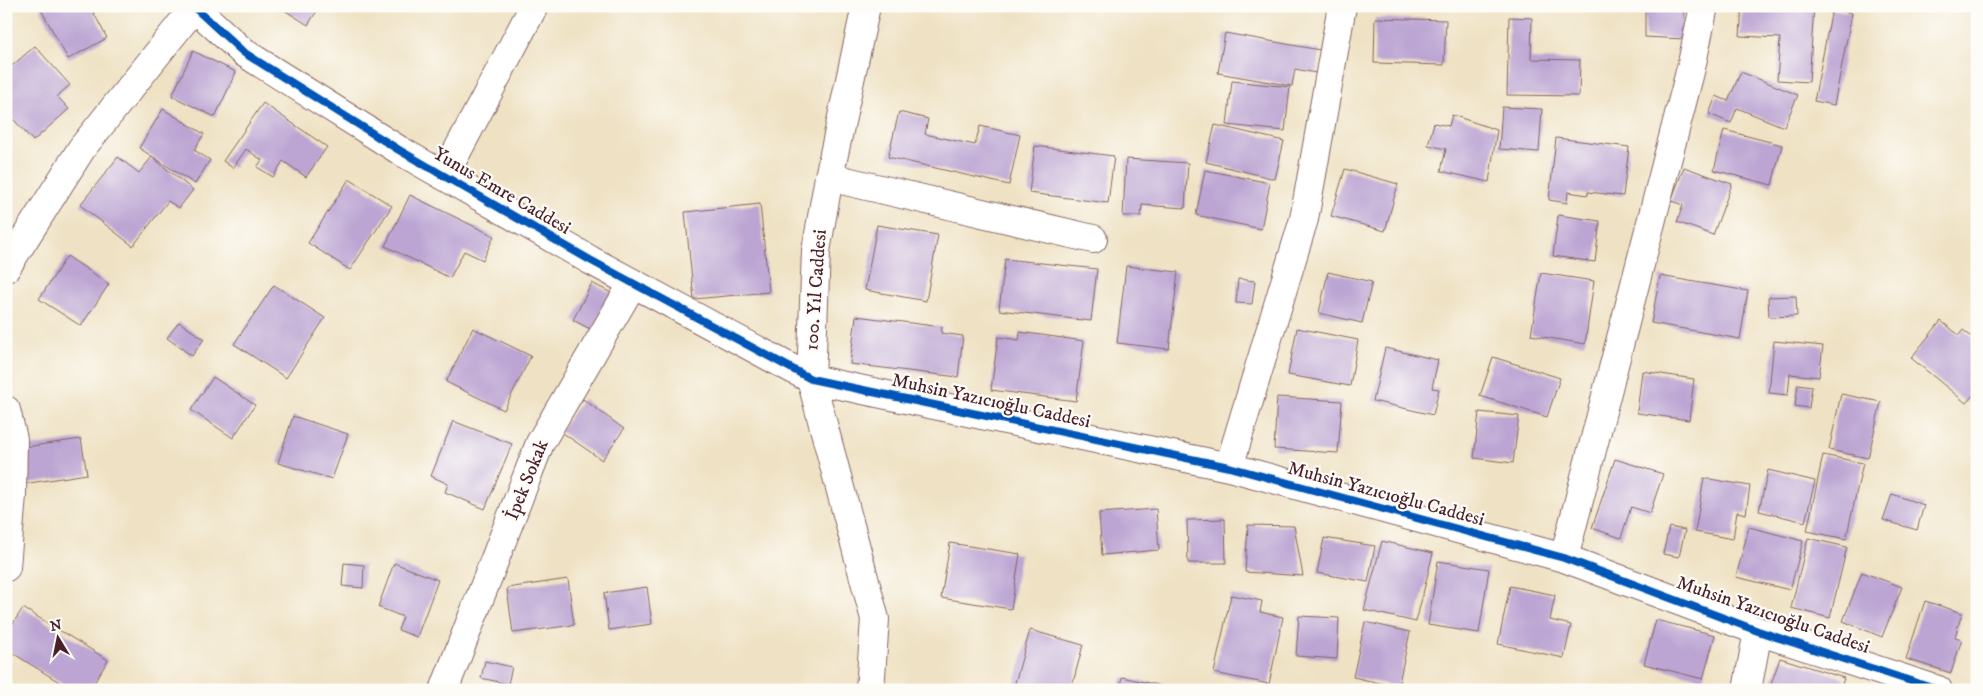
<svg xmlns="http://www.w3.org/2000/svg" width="1983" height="696" viewBox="0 0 1983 696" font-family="'IM FELL DW Pica',serif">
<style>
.building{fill:#bca5d3}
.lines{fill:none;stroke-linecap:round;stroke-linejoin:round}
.minor-casing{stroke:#846361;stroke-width:30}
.tertiary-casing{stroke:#846361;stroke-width:30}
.minor{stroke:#fff;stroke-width:28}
.tertiary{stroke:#fff;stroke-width:28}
.cycleway-casing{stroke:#fdfcf7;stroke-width:11}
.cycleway{stroke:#0057b8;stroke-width:8}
.labels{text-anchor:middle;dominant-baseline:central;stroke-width:4.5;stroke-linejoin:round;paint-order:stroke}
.street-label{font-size:19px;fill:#4a1f2b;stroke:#fdfcf7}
</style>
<rect width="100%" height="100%" fill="#fdfcf7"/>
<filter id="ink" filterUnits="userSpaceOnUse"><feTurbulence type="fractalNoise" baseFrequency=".02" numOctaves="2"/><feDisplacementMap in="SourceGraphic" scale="10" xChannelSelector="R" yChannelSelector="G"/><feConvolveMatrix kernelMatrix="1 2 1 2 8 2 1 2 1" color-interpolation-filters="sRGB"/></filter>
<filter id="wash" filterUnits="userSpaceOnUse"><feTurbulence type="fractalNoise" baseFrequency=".0096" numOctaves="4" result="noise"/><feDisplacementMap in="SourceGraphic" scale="20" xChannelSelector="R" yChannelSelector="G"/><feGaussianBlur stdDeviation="1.12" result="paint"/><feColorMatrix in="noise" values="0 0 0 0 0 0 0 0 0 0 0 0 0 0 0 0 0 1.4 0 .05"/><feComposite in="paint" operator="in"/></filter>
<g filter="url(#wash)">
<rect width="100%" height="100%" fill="#efe2c4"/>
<g id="blocks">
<path class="building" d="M39 6H90L107 38 68 59Z
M278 6H320L308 25Z
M1645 6H1684L1683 39 1645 37Z
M1742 6H1814L1809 82 1777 80 1780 38 1740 36Z
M1832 9 1852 13 1834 105 1814 101Z
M1509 17 1532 18 1531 59 1580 60 1579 96 1507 95Z
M1375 18 1446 20 1444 65 1374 63Z
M1225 33 1320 50 1316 73 1295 69 1292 86 1218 73Z
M35 46 70 85 57 96 69 109 33 141 6 111V71Z
M193 51 236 72 215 117 172 96Z
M1741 72 1798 95 1784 127 1737 108 1731 123 1709 114 1716 96 1728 101Z
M1232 81 1290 87 1285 131 1227 125Z
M263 103 327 147 306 177 283 161 273 177 257 167 262 160 246 149 233 168 223 161Z
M1502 107 1542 109 1539 152 1499 149Z
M163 109 204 134 194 150 210 160 195 184 139 148Z
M899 112 928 119 925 134 975 145 980 126 1020 135 1009 185 888 157Z
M1452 115 1497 130 1489 182 1441 171 1446 149 1428 145 1434 123 1449 126Z
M1215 125 1284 141 1275 179 1206 162Z
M1724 130 1782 145 1772 185 1714 170Z
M1556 138 1629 147 1623 196 1588 192V195L1568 192 1567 203 1549 200Z
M1035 146 1114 156 1108 203 1029 193Z
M118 157 139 173 152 157 193 190 179 208 168 201 133 246 80 205Z
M1126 159 1188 163 1185 208 1142 205 1141 216H1123Z
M1684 167 1732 184 1713 235 1677 222 1683 205 1671 201Z
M1345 169 1398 184 1385 231 1331 216Z
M1205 170 1270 183 1261 229 1196 215Z
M349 179 392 206 350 270 308 243Z
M410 195 494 236 483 260 464 251 450 278 385 246Z
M760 204 769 292 694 299 685 212Z
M1558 215 1600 221 1595 262 1553 256Z
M877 225 938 235 926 301 865 290Z
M67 256 109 284 81 326 39 299Z
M1005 259 1097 269 1091 321 999 310Z
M1126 266 1178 272 1169 349 1117 343Z
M1328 272 1372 282 1362 323 1319 313Z
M1541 273 1594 281 1585 344 1531 335Z
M1660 276 1748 291 1740 339 1651 323Z
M1238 279 1255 281 1252 304 1236 303Z
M592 283 613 294 594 331 573 320Z
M274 285 325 318 286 378 234 344Z
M1796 296 1797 316 1769 317 1768 297Z
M856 316 942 327 941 333 963 336 958 377 850 364Z
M1941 321 1959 335 1963 330 1977 341V391L1966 403 1911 358Z
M179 322 204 339 192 356 167 338Z
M473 328 531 356 504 410 446 382Z
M1297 328 1358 340 1350 386 1288 375Z
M1020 332 1084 341 1076 401 991 390 998 337 1019 340Z
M1774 341 1823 346 1819 377 1790 374 1788 395 1769 393Z
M1385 348 1438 360 1432 388 1439 389 1433 415 1373 401Z
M1493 357 1560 378 1547 417 1480 396Z
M1642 371 1694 379 1689 420 1637 413Z
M213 377 255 405 233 438 191 410Z
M1798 384 1812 386 1809 408 1795 406Z
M1841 394 1881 402 1868 458 1829 450Z
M1277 397 1342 401 1338 453 1274 449Z
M583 399 624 429 602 460 560 431Z
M1479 412 1519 416 1513 463 1474 458Z
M293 416 348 434 332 479 278 463Z
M453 421 512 444 485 509 445 492 448 484 431 476Z
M81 439 87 474 23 484 18 448Z
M1823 455 1863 463 1846 539 1807 531Z
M1615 459 1663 474 1650 513 1631 507 1621 538 1592 528Z
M1768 470 1815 481 1805 522 1759 511Z
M1704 478 1750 486 1746 514 1737 512 1733 539 1695 532Z
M1892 494 1924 505 1917 530 1883 520Z
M1156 509 1159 550 1102 555 1099 513Z
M1225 519 1226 563H1188L1187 520Z
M1248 525 1294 526 1303 576 1245 572Z
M1669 527 1685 530 1679 557 1663 554Z
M1749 527 1803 541 1790 590 1736 577Z
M1324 538 1375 546 1368 582 1317 573Z
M1808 538 1847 547 1830 618 1791 608Z
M1382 541 1433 553 1416 622 1364 610Z
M950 543 1020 554 1011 609 941 598Z
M1438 561 1489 569 1479 633 1428 625Z
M344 563 364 565 363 588 342 586Z
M394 563 438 580 417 637 398 630 403 617 378 607Z
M1862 572 1902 587 1882 637 1843 621Z
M568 579 574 625 513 633 507 588Z
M1510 586 1555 595 1550 620 1571 625 1564 658 1498 644Z
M647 587 652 624 609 630 604 593Z
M1231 595 1262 601 1260 612 1283 617 1269 684 1214 673Z
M1925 601 1962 613 1955 637 1962 639 1951 673 1906 659Z
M23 608 108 660 90 690H72L6 649V634Z
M1299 616 1339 618 1337 659 1296 656Z
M1656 620 1715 635 1703 679 1644 664Z
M1365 622 1410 632 1398 687 1353 677Z
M1030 630 1083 645 1071 690H1013Z
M1780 658 1844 678 1840 690H1769Z
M485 661 512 667 508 684 481 678Z
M1122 677 1176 689V690H1119Z"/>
</g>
</g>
<g filter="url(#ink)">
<use href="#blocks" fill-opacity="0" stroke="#846361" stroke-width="1"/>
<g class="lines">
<defs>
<path id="minor" d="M193 6 243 52 399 150 590 260 811 379 1229 467 1564 558 1758 631 1938 690
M444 176 534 6
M829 177 1093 239
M6 268 82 148 194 8
M6 410 13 439 12 495 6 567
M1229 467 1304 219 1342 6
M1564 558 1691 68 1704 6
M444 690 540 443 633 283
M1747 690 1758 631"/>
<path id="tertiary" d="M866 6 829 177 816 251 811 379 875 619 870 690"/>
</defs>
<use href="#minor" class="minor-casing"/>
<use href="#tertiary" class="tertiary-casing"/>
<use href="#minor" class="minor"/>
<use href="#tertiary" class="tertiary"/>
<defs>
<path id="cycleway" d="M193 6 243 52 399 150 590 260 811 379 1229 467 1564 558 1758 631 1938 690"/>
</defs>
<use href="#cycleway" class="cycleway-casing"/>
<use href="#cycleway" class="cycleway"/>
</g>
</g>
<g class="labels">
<g class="street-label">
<text transform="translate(502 191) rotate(30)">Yunus Emre Caddesi</text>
<text transform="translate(816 290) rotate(-86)">100. Yıl Caddesi</text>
<text transform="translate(991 401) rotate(12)">Muhsin Yazıcıoğlu Caddesi</text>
<text transform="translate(527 480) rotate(-68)">İpek Sokak</text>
<text transform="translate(1386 494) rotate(15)">Muhsin Yazıcıoğlu Caddesi</text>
<text transform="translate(1773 615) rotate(19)">Muhsin Yazıcıoğlu Caddesi</text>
</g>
</g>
<rect width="1983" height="696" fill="none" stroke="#fdfcf7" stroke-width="25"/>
<g transform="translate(58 638) rotate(350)" stroke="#fdfcf7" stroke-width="4" paint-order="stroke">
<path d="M0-4L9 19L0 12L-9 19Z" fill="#4a1f2b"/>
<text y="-8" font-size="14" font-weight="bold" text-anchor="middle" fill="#4a1f2b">N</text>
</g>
</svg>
